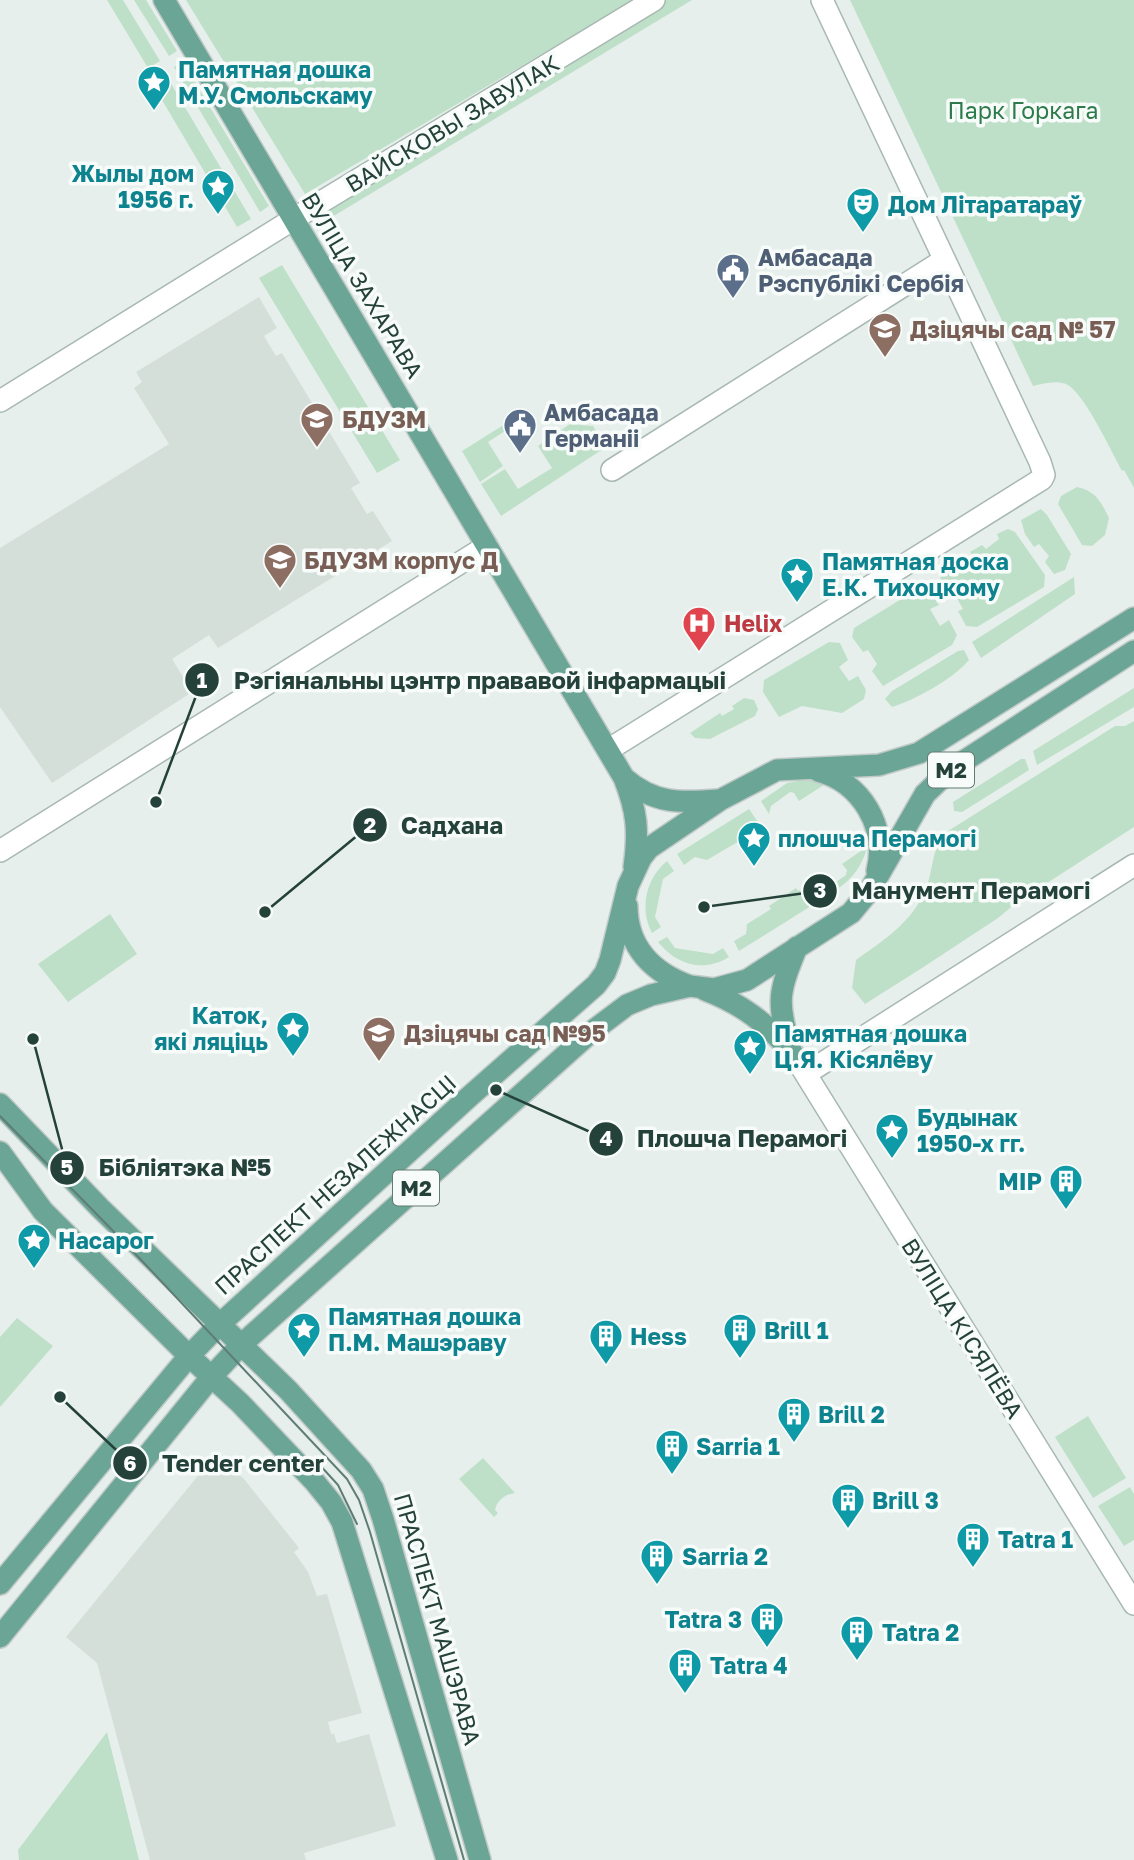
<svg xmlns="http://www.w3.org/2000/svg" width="1134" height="1860" viewBox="0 0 1134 1860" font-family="'Golos Text',sans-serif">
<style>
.built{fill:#d4dfda}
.green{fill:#bfe0c8}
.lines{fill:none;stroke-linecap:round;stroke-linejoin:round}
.minor-casing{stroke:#a8b8b2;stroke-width:24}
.major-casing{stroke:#c2cac8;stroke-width:24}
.minor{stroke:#fff;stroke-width:21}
.major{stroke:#6aa596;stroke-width:21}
.tram{stroke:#5f7d75;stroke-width:2}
.labels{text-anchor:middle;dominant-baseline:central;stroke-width:7;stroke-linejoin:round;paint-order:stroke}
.shield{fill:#f7fbf9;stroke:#637a73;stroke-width:2}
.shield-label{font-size:21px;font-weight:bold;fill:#24423a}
.culture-label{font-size:23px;font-weight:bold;fill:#0d838f;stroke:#f7fbf9;text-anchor:start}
.park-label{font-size:23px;fill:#2d7a4b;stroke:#f7fbf9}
.street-label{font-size:23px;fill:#24423a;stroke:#f7fbf9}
.service-label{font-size:23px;font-weight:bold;fill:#4e5e75;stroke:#f7fbf9;text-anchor:start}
.education-label{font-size:23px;font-weight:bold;fill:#785e54;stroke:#f7fbf9;text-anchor:start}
.health-label{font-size:23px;font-weight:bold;fill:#be3a42;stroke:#f7fbf9;text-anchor:start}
.leader{fill:none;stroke:#24423a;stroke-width:2.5}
.callout-dot{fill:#24423a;stroke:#f7fbf9;stroke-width:2.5}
.mark-label{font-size:21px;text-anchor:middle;font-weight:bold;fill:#fff}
.callout-label{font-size:24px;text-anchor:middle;font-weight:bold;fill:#24423a;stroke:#f7fbf9;stroke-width:7;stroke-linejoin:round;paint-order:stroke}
</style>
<rect width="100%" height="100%" fill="#e6efeb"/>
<path class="built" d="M259 297 277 328 264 336 276 356 282 353 360 483 351 488 367 514 373 511 392 541 218 648 209 635 172 659 192 692 52 783 0 707V548L169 444 134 388 142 382 136 372Z
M215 1455 244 1479 299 1548 294 1552 308 1572 317 1596 327 1594 362 1713 328 1722 331 1734H334L337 1743 369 1734 396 1826 304 1853 306 1860H150L97 1663 66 1637Z"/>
<path class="green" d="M107 0H123L160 61 148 68Z
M134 0H146L177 51 169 56Z
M186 0H633L305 194Z
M660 0H692L327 220 319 206Z
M850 0H1134V488L1124 470 1122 471C1111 451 1084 392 1066 384 1055 380 1043 384 1033 386Z
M183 62 269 206 260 212 174 67Z
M163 70 251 219 237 227 149 78Z
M282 265 400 460 377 473 259 278Z
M570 424 593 426 606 447 501 516 481 484 505 469 518 489 552 468 538 446Z
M502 426 505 431 488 442 503 466 480 482 462 451Z
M1077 487C1096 491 1101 502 1109 518L1105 535 1092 546 1082 545 1058 504 1061 496Z
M1041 509 1047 515 1071 554 1065 570 1054 574 1045 562 1049 556 1039 544 1034 547 1025 534 1021 520Z
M1008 529 1015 532 1045 575 1044 587 977 627 966 626 958 611 963 609 954 593 947 595 940 581 942 570 955 563 959 567 974 557 970 552 982 545 986 549 999 539 997 534Z
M1074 577 1075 594 981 658 972 642Z
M921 587 928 589 939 605 930 609 940 626 949 620 957 635 952 645 883 686 872 671 877 664 868 650 863 652 852 637 854 628Z
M829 642 840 643 848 660 839 667 849 681 858 676 866 690 864 699 842 713 802 706 779 717 763 692 764 680Z
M964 650 969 660C953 679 915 700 892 707L885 699 892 691 958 651Z
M1134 688V707L1037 765 1033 751Z
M744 698 754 700 758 709 755 716 710 739 695 738 690 733 720 713 722 716 734 709 732 706Z
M1134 721V827L1016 903 998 918 922 968 865 1004 852 988 856 960C884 940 911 923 925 891 934 871 931 845 948 831L1115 726H1125Z
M1021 759H1025L1029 770 962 812 954 811 953 802Z
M808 779 827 783 799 801 794 793 790 792 771 806 769 814 761 801 787 783Z
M749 809 760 825 757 828 758 830 707 860 695 857 684 865 677 854Z
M868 846C858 876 848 882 823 899L816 888 826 889 846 875 847 870 842 864Z
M667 861 674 871 663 879 655 917 661 927 652 933C639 909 646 878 667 861Z
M796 888 798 891 800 890 811 906 739 951 734 941 746 934 747 924 771 909 769 906Z
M110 914 137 954 68 1002 38 964Z
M667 937 675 948 713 954 723 948 729 957C703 973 677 965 658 942Z
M17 1318 53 1346 0 1407V1337Z
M1088 1416 1126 1478 1093 1498 1055 1437Z
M483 1458 515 1493C506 1494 497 1500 495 1510L498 1513 494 1517 459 1479Z
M1130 1487 1134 1494V1540L1124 1546 1098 1506Z
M107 1732 139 1860H19L18 1850Z"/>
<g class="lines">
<defs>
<path id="minor" d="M0 401 313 207 654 0
M612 470 944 260
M608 750 1042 479 1044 475 1040 462 822 0
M0 851 487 546
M792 1052 1134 1604
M807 1073 1134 865"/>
<path id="major" d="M164 0 624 778C637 811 639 831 634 867
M818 771C861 782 888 827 877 871
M624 778C654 804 680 803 718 800
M627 906C627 947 653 973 690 986
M705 990C744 1005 764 1022 792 1052
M790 1047C776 1001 779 991 797 947
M0 1104 100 1208 288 1390 361 1470 373 1489 383 1519 480 1860
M0 1152 43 1211 189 1356 240 1403 314 1481 331 1502 342 1522 447 1860
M0 1584 189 1356 220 1324 470 1096 596 985 605 973 610 960 628 886 641 858 649 848 720 800 777 770 879 765 919 753 1134 618
M0 1637 212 1376 242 1344 590 1033 627 1005 651 995 690 986 714 989 747 980 851 913 870 890 925 794 950 770 1134 651"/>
</defs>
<use href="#minor" class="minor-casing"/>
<use href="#major" class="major-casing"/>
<use href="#minor" class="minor"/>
<use href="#major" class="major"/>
<path class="tram" d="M0 1116 128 1246 347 1479 359 1500 370 1532 464 1860
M318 1463 338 1485 357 1524"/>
</g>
<defs>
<symbol id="sight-pin" viewBox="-11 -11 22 30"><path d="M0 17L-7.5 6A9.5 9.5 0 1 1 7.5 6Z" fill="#0f9aa8" stroke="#f7fbf9"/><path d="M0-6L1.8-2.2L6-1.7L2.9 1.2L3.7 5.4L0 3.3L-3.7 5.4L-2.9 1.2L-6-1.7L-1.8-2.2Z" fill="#fff"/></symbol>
<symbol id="theatre-pin" viewBox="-11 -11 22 30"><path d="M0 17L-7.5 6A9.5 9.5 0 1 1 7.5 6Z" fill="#0f9aa8" stroke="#f7fbf9"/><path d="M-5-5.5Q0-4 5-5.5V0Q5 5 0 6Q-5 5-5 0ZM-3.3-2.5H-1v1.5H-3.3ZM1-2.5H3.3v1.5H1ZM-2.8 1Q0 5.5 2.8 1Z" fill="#fff"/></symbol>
<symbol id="civic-pin" viewBox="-11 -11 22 30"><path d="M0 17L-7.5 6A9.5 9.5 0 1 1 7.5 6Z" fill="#5c6f8a" stroke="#f7fbf9"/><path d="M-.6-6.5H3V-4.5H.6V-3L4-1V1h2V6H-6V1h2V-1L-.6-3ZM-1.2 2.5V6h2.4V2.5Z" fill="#fff"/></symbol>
<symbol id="school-pin" viewBox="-11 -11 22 30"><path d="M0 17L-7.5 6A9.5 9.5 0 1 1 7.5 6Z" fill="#8d6e63" stroke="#f7fbf9"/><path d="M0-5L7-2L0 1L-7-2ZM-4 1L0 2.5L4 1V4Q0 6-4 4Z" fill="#fff"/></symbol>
<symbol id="university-pin" viewBox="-11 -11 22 30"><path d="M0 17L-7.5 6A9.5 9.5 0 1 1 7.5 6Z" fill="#8d6e63" stroke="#f7fbf9"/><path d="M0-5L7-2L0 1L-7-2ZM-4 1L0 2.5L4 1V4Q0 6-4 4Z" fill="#fff"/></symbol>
<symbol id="hospital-pin" viewBox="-11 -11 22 30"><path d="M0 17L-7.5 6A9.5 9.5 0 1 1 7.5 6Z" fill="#e0444e" stroke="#f7fbf9"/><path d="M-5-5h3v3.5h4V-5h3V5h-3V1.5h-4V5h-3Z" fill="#fff"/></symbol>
<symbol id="building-pin" viewBox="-11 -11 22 30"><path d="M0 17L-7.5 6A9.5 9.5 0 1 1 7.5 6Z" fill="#0f9aa8" stroke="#f7fbf9"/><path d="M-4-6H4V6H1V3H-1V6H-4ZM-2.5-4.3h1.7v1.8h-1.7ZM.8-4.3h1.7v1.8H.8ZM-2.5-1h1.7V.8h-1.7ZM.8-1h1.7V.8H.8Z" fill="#fff"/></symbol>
</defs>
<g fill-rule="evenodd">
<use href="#sight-pin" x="135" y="63" width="38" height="52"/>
<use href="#sight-pin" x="199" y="167" width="38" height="52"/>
<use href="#theatre-pin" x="844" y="185" width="38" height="52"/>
<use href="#civic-pin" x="714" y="251" width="38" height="52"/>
<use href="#school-pin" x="866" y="310" width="38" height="52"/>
<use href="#university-pin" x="298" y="400" width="38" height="52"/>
<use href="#civic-pin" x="501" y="406" width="38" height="52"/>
<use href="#university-pin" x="261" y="541" width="38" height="52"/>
<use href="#sight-pin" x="778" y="555" width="38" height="52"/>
<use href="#hospital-pin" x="680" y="604" width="38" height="52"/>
<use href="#sight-pin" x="735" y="819" width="38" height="52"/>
<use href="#sight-pin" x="274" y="1009" width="38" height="52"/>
<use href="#school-pin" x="360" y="1014" width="38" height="52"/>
<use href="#sight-pin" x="731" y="1027" width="38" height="52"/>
<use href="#sight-pin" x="873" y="1111" width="38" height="52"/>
<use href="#building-pin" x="1047" y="1162" width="38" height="52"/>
<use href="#sight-pin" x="15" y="1221" width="38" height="52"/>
<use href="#sight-pin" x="285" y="1310" width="38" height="52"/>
<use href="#building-pin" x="721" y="1311" width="38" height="52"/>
<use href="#building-pin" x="587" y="1317" width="38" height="52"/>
<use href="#building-pin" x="775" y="1395" width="38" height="52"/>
<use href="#building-pin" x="653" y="1427" width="38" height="52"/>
<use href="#building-pin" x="829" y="1481" width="38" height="52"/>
<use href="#building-pin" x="954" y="1520" width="38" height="52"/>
<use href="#building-pin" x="638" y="1537" width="38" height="52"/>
<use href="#building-pin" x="748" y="1600" width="38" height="52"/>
<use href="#building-pin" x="838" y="1613" width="38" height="52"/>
<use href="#building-pin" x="666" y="1646" width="38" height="52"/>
</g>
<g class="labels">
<g class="shield">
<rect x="928" y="752.5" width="46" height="35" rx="5"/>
<rect x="393" y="1170.5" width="46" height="35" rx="5"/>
</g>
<g class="shield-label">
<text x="951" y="770">М2</text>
<text x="416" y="1188">М2</text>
</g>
<g class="culture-label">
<text x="178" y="69">Памятная дошка<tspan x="178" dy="26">М.У. Смольскаму</tspan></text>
<text x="194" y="173" text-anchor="end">Жылы дом<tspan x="194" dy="26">1956 г.</tspan></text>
<text x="888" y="204">Дом Літаратараў</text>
<text x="822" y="561">Памятная доска<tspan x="822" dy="26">Е.К. Тихоцкому</tspan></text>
<text x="778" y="838">плошча Перамогі</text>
<text x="268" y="1015" text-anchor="end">Каток,<tspan x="268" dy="26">які ляціць</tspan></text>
<text x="774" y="1033">Памятная дошка<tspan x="774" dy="26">Ц.Я. Кісялёву</tspan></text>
<text x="917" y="1117">Будынак<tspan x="917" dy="26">1950-х гг.</tspan></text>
<text x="1042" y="1181" text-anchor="end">МІР</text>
<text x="58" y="1240">Насарог</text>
<text x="328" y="1316">Памятная дошка<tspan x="328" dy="26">П.М. Машэраву</tspan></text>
<text x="764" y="1330">Brill 1</text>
<text x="630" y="1336">Hess</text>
<text x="818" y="1414">Brill 2</text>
<text x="696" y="1446">Sarria 1</text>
<text x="872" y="1500">Brill 3</text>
<text x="998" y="1539">Tatra 1</text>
<text x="682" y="1556">Sarria 2</text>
<text x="742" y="1619" text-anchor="end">Tatra 3</text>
<text x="882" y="1632">Tatra 2</text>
<text x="710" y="1665">Tatra 4</text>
</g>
<g class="park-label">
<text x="1023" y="110">Парк Горкага</text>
</g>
<g class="street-label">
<text transform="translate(452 123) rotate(-31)">ВАЙСКОВЫ ЗАВУЛАК</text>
<text transform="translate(363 285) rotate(59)">ВУЛІЦА ЗАХАРАВА</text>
<text transform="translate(335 1184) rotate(-42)">ПРАСПЕКТ НЕЗАЛЕЖНАСЦІ</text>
<text transform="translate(963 1328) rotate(58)">ВУЛІЦА КІСЯЛЁВА</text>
<text transform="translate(438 1619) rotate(74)">ПРАСПЕКТ МАШЭРАВА</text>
</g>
<g class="service-label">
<text x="758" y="257">Амбасада<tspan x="758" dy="26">Рэспублікі Сербія</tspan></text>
<text x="544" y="412">Амбасада<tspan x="544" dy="26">Германіі</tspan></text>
</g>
<g class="education-label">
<text x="910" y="329">Дзіцячы сад № 57</text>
<text x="342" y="419">БДУЗМ</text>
<text x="304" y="560">БДУЗМ корпус Д</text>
<text x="404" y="1033">Дзіцячы сад №95</text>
</g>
<g class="health-label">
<text x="724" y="623">Helix</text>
</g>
</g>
<path class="leader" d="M156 802L202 680M265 912L370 825M704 907L820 891M496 1090L606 1139M33 1039L67 1168M60 1397L130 1463"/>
<g class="callout-dot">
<circle cx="156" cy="802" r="7"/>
<circle cx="265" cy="912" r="7"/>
<circle cx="704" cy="907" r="7"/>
<circle cx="496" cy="1090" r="7"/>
<circle cx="33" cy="1039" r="7"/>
<circle cx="60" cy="1397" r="7"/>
<circle cx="202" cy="680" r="18"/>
<circle cx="370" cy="825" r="18"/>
<circle cx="820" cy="891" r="18"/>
<circle cx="606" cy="1139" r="18"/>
<circle cx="67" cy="1168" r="18"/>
<circle cx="130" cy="1463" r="18"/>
</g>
<g class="mark-label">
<text x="202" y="688">1</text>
<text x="370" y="833">2</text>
<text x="820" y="898">3</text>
<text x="606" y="1146">4</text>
<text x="67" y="1175">5</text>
<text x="130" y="1471">6</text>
</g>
<g class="callout-label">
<text x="480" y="689">Рэгіянальны цэнтр прававой інфармацыі</text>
<text x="452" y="834">Садхана</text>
<text x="971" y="899">Манумент Перамогі</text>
<text x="742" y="1147">Плошча Перамогі</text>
<text x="185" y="1176">Бібліятэка №5</text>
<text x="243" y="1472">Tender center</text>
</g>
</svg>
